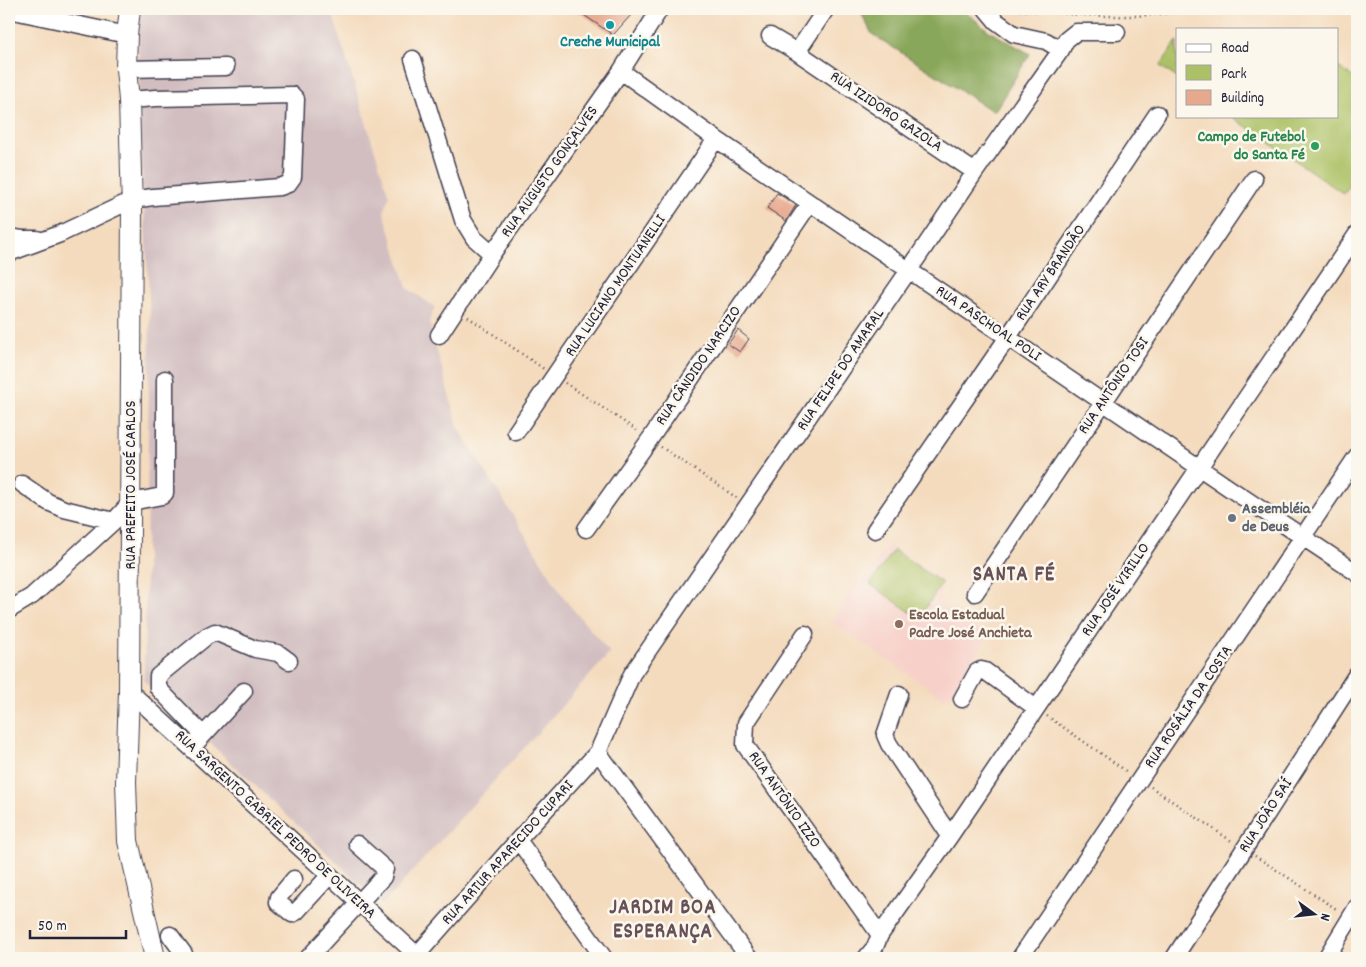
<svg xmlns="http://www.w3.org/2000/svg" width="1366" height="967" viewBox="0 0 1366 967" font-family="Dekko,sans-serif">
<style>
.built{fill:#f7d0c9}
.industrial{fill:#d2bec1}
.green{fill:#acc165;stroke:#677250}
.forest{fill:#89a75a;stroke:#56644a}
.building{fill:#e7a98e}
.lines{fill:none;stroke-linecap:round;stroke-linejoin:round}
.minor-casing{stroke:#423e4f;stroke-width:19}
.major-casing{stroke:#423e4f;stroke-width:22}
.path{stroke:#423e4f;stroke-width:2.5;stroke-dasharray:1 4;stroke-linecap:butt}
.minor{stroke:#fff;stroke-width:16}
.major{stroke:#fff;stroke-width:20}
.culture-dot{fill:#0f9aa8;stroke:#fbf7ec;stroke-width:2}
.leisure-dot{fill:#2e9e5b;stroke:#fbf7ec;stroke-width:2}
.worship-dot{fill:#6b7280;stroke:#fbf7ec;stroke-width:2}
.education-dot{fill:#8d6e63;stroke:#fbf7ec;stroke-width:2}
.labels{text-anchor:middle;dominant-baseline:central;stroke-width:5;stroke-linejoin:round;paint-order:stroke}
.culture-label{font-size:16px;font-weight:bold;fill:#0d838f;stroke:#fbf7ec}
.street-label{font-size:16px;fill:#22223b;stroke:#fbf7ec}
.leisure-label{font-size:16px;font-weight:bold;fill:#27864d;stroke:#fbf7ec;text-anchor:end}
.worship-label{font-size:16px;font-weight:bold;fill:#5b616d;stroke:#fbf7ec;text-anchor:start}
.education-label{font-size:16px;font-weight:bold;fill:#785e54;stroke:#fbf7ec;text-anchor:start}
.district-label{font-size:21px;font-weight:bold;letter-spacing:1px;fill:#675158;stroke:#fbf7ec}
</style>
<rect width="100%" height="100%" fill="#fbf7ec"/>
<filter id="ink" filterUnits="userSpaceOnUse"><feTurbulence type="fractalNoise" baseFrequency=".02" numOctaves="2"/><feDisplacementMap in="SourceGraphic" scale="10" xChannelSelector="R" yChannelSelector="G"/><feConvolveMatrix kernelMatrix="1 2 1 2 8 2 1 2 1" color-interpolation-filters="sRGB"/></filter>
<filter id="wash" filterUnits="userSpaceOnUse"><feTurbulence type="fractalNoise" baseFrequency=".0096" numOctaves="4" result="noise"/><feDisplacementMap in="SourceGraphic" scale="20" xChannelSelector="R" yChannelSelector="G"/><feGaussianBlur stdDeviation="1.12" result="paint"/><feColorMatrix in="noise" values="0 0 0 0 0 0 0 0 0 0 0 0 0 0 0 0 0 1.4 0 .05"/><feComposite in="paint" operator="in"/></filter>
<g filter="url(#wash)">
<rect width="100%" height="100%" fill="#f4dbbe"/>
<path class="built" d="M888 544 941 579 940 599 949 615 966 626 990 632 947 700 831 622 857 579 862 583Z"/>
<path class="industrial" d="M142 9H331L389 196 384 212 407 288 435 307 429 322 458 427 566 601 610 653 382 905 144 681 150 316 140 132 138 22Z"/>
<path class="green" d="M1177 41V78L1160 66Z
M1337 66 1357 80V175L1344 194 1231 116H1337Z
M894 550 942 583 919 618 870 584Z"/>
<path class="forest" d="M859 9H962L989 31 1030 54 994 112 872 34Z"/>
<g id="blocks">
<path class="building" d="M575 9H622L631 15 613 35Z
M777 193 796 205 786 221 767 208Z
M738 330 749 339 740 352 728 344Z"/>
</g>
</g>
<g filter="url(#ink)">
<use href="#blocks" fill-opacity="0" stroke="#423e4f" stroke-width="1"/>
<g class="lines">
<defs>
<path id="minor" d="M986 9 996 21 1014 34 1046 41 1061 50
M9 10 127 35
M770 36 797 52 975 172
M797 52 826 9
M413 59 463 220 474 238 492 254
M126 69 226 67
M621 71 716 139 1229 488 1357 573
M9 237 22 239H37
M9 253 60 234 132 200 153 197 280 187 288 184 293 177 296 99 292 95 156 98 129 100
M439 335 492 254 621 71 660 9
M516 432 716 139
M22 484 48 502 64 509 114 521
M586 529 650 439 810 203
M875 530 1008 337 1157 114
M975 593 1254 179
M9 610 32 596 114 521 131 502 162 496 165 493V379
M805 634 746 723 745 745 880 935
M129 691 420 958
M899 694 885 735 889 744 950 836
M962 699 977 672 981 670 985 671 1036 708
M203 735 158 688V676L207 636 215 632 255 649 278 653 289 661
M196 743 244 691
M598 752 749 958
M518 840 604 958
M294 879 279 897 278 902 292 914 296 912 330 875
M170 935 184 954 185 958
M417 955 518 840 598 752 632 674 909 270 975 172 1061 50 1066 40 1076 32H1117
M308 958 383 877 385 869 357 844
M866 958 875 947 880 935 950 836 1357 234
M1020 958 1357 456
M1174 958 1357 674
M1326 958 1357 907"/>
<path id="major" d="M130 9 127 35 126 69 129 100 132 209 129 691 126 782 128 841 155 958"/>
</defs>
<use href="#minor" class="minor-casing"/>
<use href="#major" class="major-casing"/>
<path class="path" d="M1005 9C1047 12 1089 17 1132 16 1162 15 1191 10 1221 9
M468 317 544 369
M565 383 638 431
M661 447 737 498
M1047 716 1129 773
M1151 787 1233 842
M1255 856 1338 910"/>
<use href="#minor" class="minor"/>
<use href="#major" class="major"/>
</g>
</g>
<circle class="culture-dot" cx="610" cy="25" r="5"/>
<circle class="leisure-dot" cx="1315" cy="146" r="5"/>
<circle class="worship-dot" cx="1232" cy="518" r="5"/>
<circle class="education-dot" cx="899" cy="624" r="5"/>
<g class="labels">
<g class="culture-label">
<text x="610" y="42">Creche Municipal</text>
</g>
<g class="street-label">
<text transform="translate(886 112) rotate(34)">RUA IZIDORO GAZOLA</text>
<text transform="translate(550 172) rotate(-55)">RUA AUGUSTO GONÇALVES</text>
<text transform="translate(1051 273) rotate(-56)">RUA ARY BRANDÃO</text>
<text transform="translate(616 286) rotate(-56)">RUA LUCIANO MONTUANELLI</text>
<text transform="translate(988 324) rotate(34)">RUA PASCHOAL POLI</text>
<text transform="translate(699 366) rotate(-56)">RUA CÂNDIDO NARCIZO</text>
<text transform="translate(841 370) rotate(-56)">RUA FELIPE DO AMARAL</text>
<text transform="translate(1114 386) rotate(-56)">RUA ANTÔNIO TOSI</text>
<text transform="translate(131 485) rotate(-90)">RUA PREFEITO JOSÉ CARLOS</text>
<text transform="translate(1116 590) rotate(-56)">RUA JOSÉ VIRILLO</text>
<text transform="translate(1189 707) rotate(-56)">RUA ROSÁLIA DA COSTA</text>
<text transform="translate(784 800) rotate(55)">RUA ANTÔNIO IZZO</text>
<text transform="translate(1266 816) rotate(-57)">RUA JOÃO SAÍ</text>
<text transform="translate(275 825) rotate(43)">RUA SARGENTO GABRIEL PEDRO DE OLIVEIRA</text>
<text transform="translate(508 853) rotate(-48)">RUA ARTUR APARECIDO CUPARI</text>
</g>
<g class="leisure-label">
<text x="1305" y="137">Campo de Futebol<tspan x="1305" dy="18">do Santa Fé</tspan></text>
</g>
<g class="worship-label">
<text x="1242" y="509">Assembléia<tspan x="1242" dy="18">de Deus</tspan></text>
</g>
<g class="education-label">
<text x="909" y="615">Escola Estadual<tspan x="909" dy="18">Padre José Anchieta</tspan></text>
</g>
<g class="district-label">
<text x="1014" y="576">SANTA FÉ</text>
<text x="663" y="909">JARDIM BOA<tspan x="663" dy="24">ESPERANÇA</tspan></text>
</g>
</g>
<rect width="1366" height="967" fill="none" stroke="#fbf7ec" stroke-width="30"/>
<rect x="1176" y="28" width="162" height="90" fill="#fbf7ec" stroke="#a4a2a5"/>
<rect x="1186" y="44" width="25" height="8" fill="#ffffff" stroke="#a4a2a5"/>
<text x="1221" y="52" font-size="15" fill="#22223b">Road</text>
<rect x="1186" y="65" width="25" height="15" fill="#acc165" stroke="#a4a2a5"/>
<text x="1221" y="78" font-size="15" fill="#22223b">Park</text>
<rect x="1186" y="90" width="25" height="15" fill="#e7a98e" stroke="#a4a2a5"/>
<text x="1221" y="102" font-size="15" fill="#22223b">Building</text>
<g transform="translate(1314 914) rotate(105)" stroke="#fbf7ec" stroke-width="4" paint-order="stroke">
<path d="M0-4L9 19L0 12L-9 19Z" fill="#22223b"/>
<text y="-8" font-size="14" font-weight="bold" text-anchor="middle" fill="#22223b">N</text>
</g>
<path d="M30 930v8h96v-8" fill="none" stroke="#22223b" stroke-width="2.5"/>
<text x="38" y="930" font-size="15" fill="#22223b" stroke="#fbf7ec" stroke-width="4" paint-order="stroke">50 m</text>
</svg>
